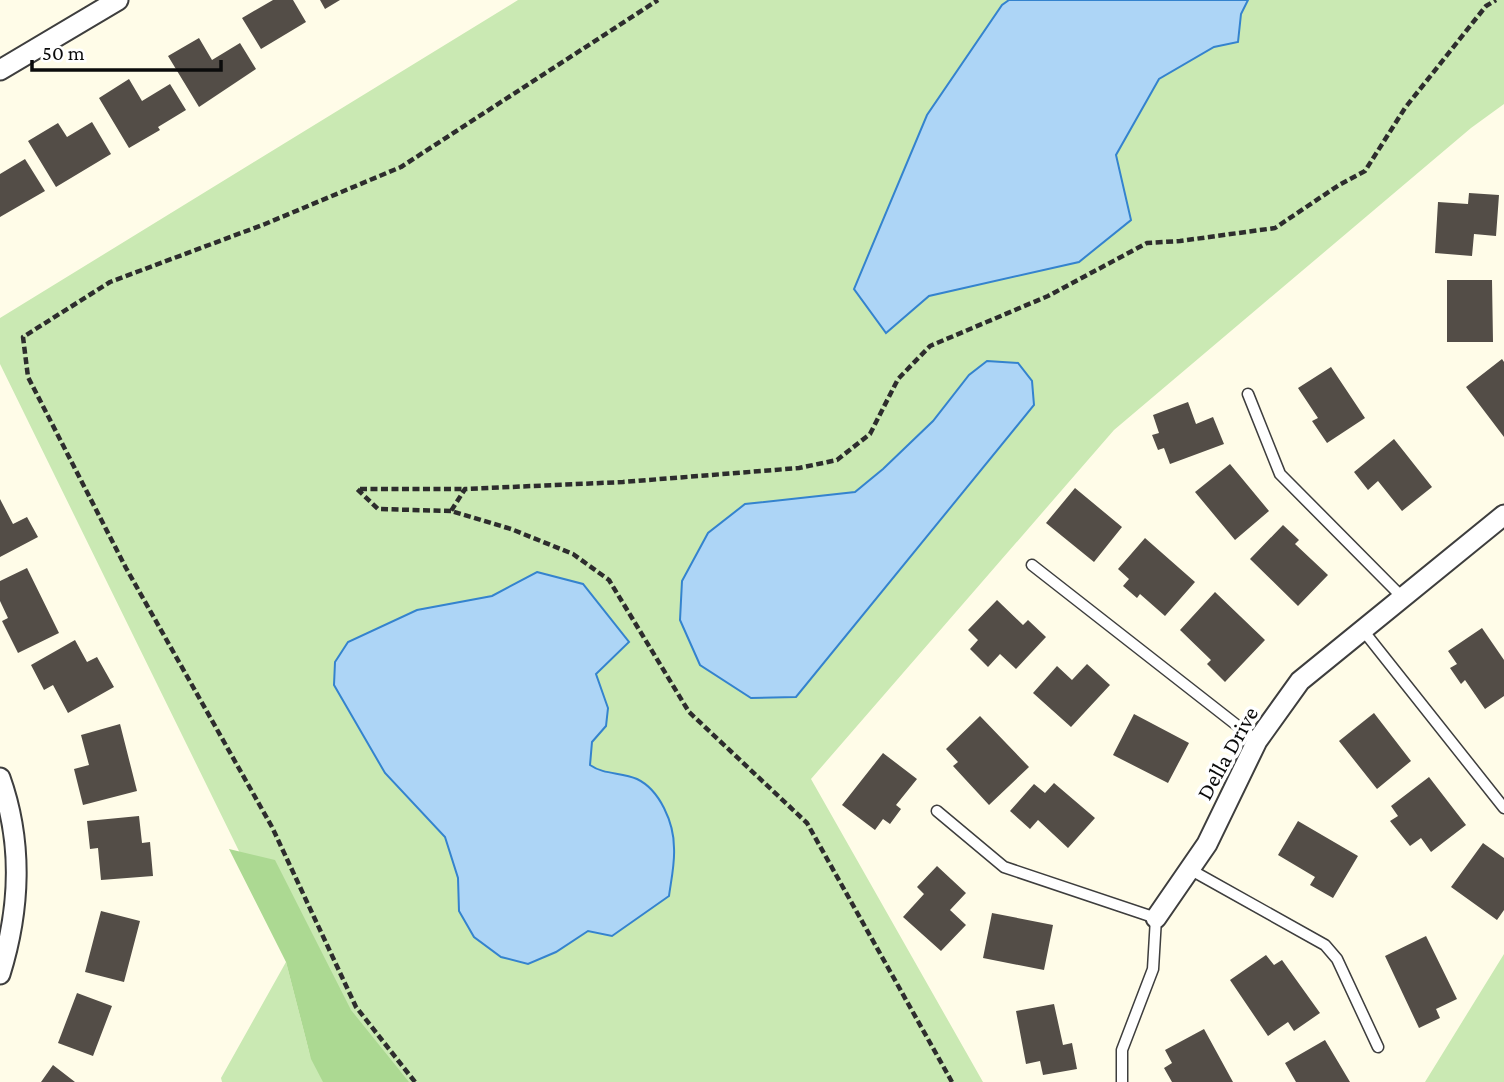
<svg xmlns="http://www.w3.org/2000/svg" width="1504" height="1082" viewBox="0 0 1504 1082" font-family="'Crimson Pro',serif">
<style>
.green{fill:#cae9b3}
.forest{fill:#acd992}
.water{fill:#add5f6;stroke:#3483ce;stroke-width:2}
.building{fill:#534d47}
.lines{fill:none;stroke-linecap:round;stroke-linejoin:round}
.service-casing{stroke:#3e3e3e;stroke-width:13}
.minor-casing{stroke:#3e3e3e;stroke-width:23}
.path{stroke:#2d2d2d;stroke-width:4.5;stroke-dasharray:7 3.5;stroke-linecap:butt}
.service{stroke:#fff;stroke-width:10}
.minor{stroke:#fff;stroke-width:19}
.labels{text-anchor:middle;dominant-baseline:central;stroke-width:7;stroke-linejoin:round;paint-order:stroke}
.street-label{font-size:23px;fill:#0b0b0b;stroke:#fff}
</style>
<rect width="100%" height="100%" fill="#fffce8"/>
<path class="green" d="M518 0H1504V104L1471 128 1114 430 811 779 983 1082H222L221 1078 286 962 311 1059 287 949 0 364V318Z
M1504 954V1082H1425Z"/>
<path class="forest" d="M229 849 275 860 351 1010 409 1082H323L311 1059 286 962Z"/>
<path class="water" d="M1009 0H1248L1241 14 1238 42 1214 47 1159 79 1116 155 1131 220 1079 262 929 296 886 333 854 289 927 115 1002 5Z
M987 361 1018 363 1032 381 1034 405 796 697 751 698 700 665 680 620 682 581 708 533 745 504 855 492 883 469 933 421 969 375Z
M537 572 583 584 629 642 596 674 608 708 606 726 592 742 590 765C604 775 622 772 637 779 660 790 674 823 674 848 675 863 671 881 669 896L612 936 588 931 556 952 528 964 501 957 474 937 459 911 458 878 445 837 385 773 334 685 335 662 348 642 417 610 492 596Z"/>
<path class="building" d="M273 0H293L306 22 261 49 242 18Z
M320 0H340L325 9Z
M199 38 212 60 240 43 256 69 199 107 168 56Z
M129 79 142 101 170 84 186 110 158 127 160 130 129 148 99 98Z
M92 122 111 154 56 187 28 141 58 123 67 137Z
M25 159 45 191 0 217V174Z
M1469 193 1499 195 1496 236 1474 234 1472 256 1435 253 1438 202 1468 204Z
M1447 280H1492L1493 342H1447Z
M1502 359 1504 362V437L1466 387Z
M1331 367 1365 418 1327 443 1312 421 1318 418 1298 388Z
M1188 402 1196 424 1213 417 1224 444 1170 464 1164 448 1158 450 1152 435 1159 433 1153 415Z
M1394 439 1432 487 1402 511 1378 481 1368 490 1354 472Z
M1230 464 1269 511 1235 540 1195 492Z
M1075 488 1122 527 1094 562 1046 523Z
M0 499 13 524 27 517 38 537 0 557Z
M1283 525 1299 540 1295 544 1328 575 1298 606 1250 559Z
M1145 538 1195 582 1165 616 1140 594 1137 598 1123 586 1129 579 1118 569Z
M27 568 59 633 18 653 2 621 8 618 0 601V581Z
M1215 592 1265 640 1225 682 1207 664 1211 660 1180 630Z
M997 600 1023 625 1028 620 1046 637 1016 669 1000 654 988 667 970 649 978 640 968 630Z
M1482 628 1504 660V696L1485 709 1465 680 1461 684 1450 668 1457 664 1448 651Z
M75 640 87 662 97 657 114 687 68 713 53 685 44 690 31 665Z
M1087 664 1110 685 1071 727 1033 693 1057 666 1072 680Z
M1374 713 1411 761 1377 789 1339 741Z
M1134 714 1189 743 1168 783 1113 755Z
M980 716 1029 767 989 805 953 766 958 762 946 749Z
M120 724 137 791 83 805 74 769 89 765 81 735Z
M883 753 917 779 896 805 901 809 890 824 883 819 875 830 842 805Z
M1429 777 1466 825 1431 852 1421 838 1410 846 1390 821 1398 816 1391 806Z
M1054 783 1095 818 1068 848 1038 820 1030 829 1010 811 1034 784 1045 793Z
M139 816 142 843 150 842 153 876 101 880 98 848 90 849 87 821Z
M1298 821 1358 856 1333 898 1310 885 1315 877 1278 855Z
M1483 843 1504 858V910L1497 920 1451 887Z
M937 866 966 893 950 910 966 925 941 951 903 917 924 894 917 887Z
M101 911 140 921 124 982 85 972Z
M992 913 1053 925 1044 970 983 958Z
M1426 936 1457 999 1436 1009 1440 1018 1419 1028 1385 956Z
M1266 955 1274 965 1282 960 1320 1013 1294 1031 1288 1022 1268 1036 1230 980Z
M77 993 112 1006 93 1056 58 1043Z
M1054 1004 1063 1045 1072 1043 1077 1069 1043 1075 1040 1061 1026 1064 1016 1011Z
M1204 1029 1233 1082H1172L1164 1068 1172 1063 1165 1050Z
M1325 1040 1350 1082H1296L1285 1063Z
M53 1065 75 1082H41Z"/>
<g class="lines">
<defs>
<path id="service" d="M1248 394 1280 474 1402 597
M1032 565 1257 741
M1362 629 1504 808
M937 811 1004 867 1156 918 1153 969 1122 1050V1082
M1191 870 1325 945 1337 959 1378 1047"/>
<path id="minor" d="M0 70 118 0
M0 778C23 842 20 910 0 974
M1156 918 1207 844 1257 741 1300 681 1504 515"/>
</defs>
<use href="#service" class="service-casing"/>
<use href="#minor" class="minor-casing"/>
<path class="path" d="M451 511 378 509 357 489H465
M415 1082 356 1007 272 827 126 568 28 377 23 337 110 282 265 224 401 167 658 0
M952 1082 807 823 689 712 609 580 573 554 511 529 451 511 465 489 623 482 799 468 837 460 870 434 898 379 930 346 1048 296 1147 243 1180 241 1275 228 1339 185 1365 171 1405 108 1486 6 1496 0"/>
<use href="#service" class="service"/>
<use href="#minor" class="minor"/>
</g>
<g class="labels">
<g class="street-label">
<text transform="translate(1227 753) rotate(-61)">Della Drive</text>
</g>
</g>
<path d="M32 60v10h189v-10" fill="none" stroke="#0b0b0b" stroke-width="3.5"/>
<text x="42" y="60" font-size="21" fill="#0b0b0b" stroke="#ffffff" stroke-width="5" paint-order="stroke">50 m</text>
</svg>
